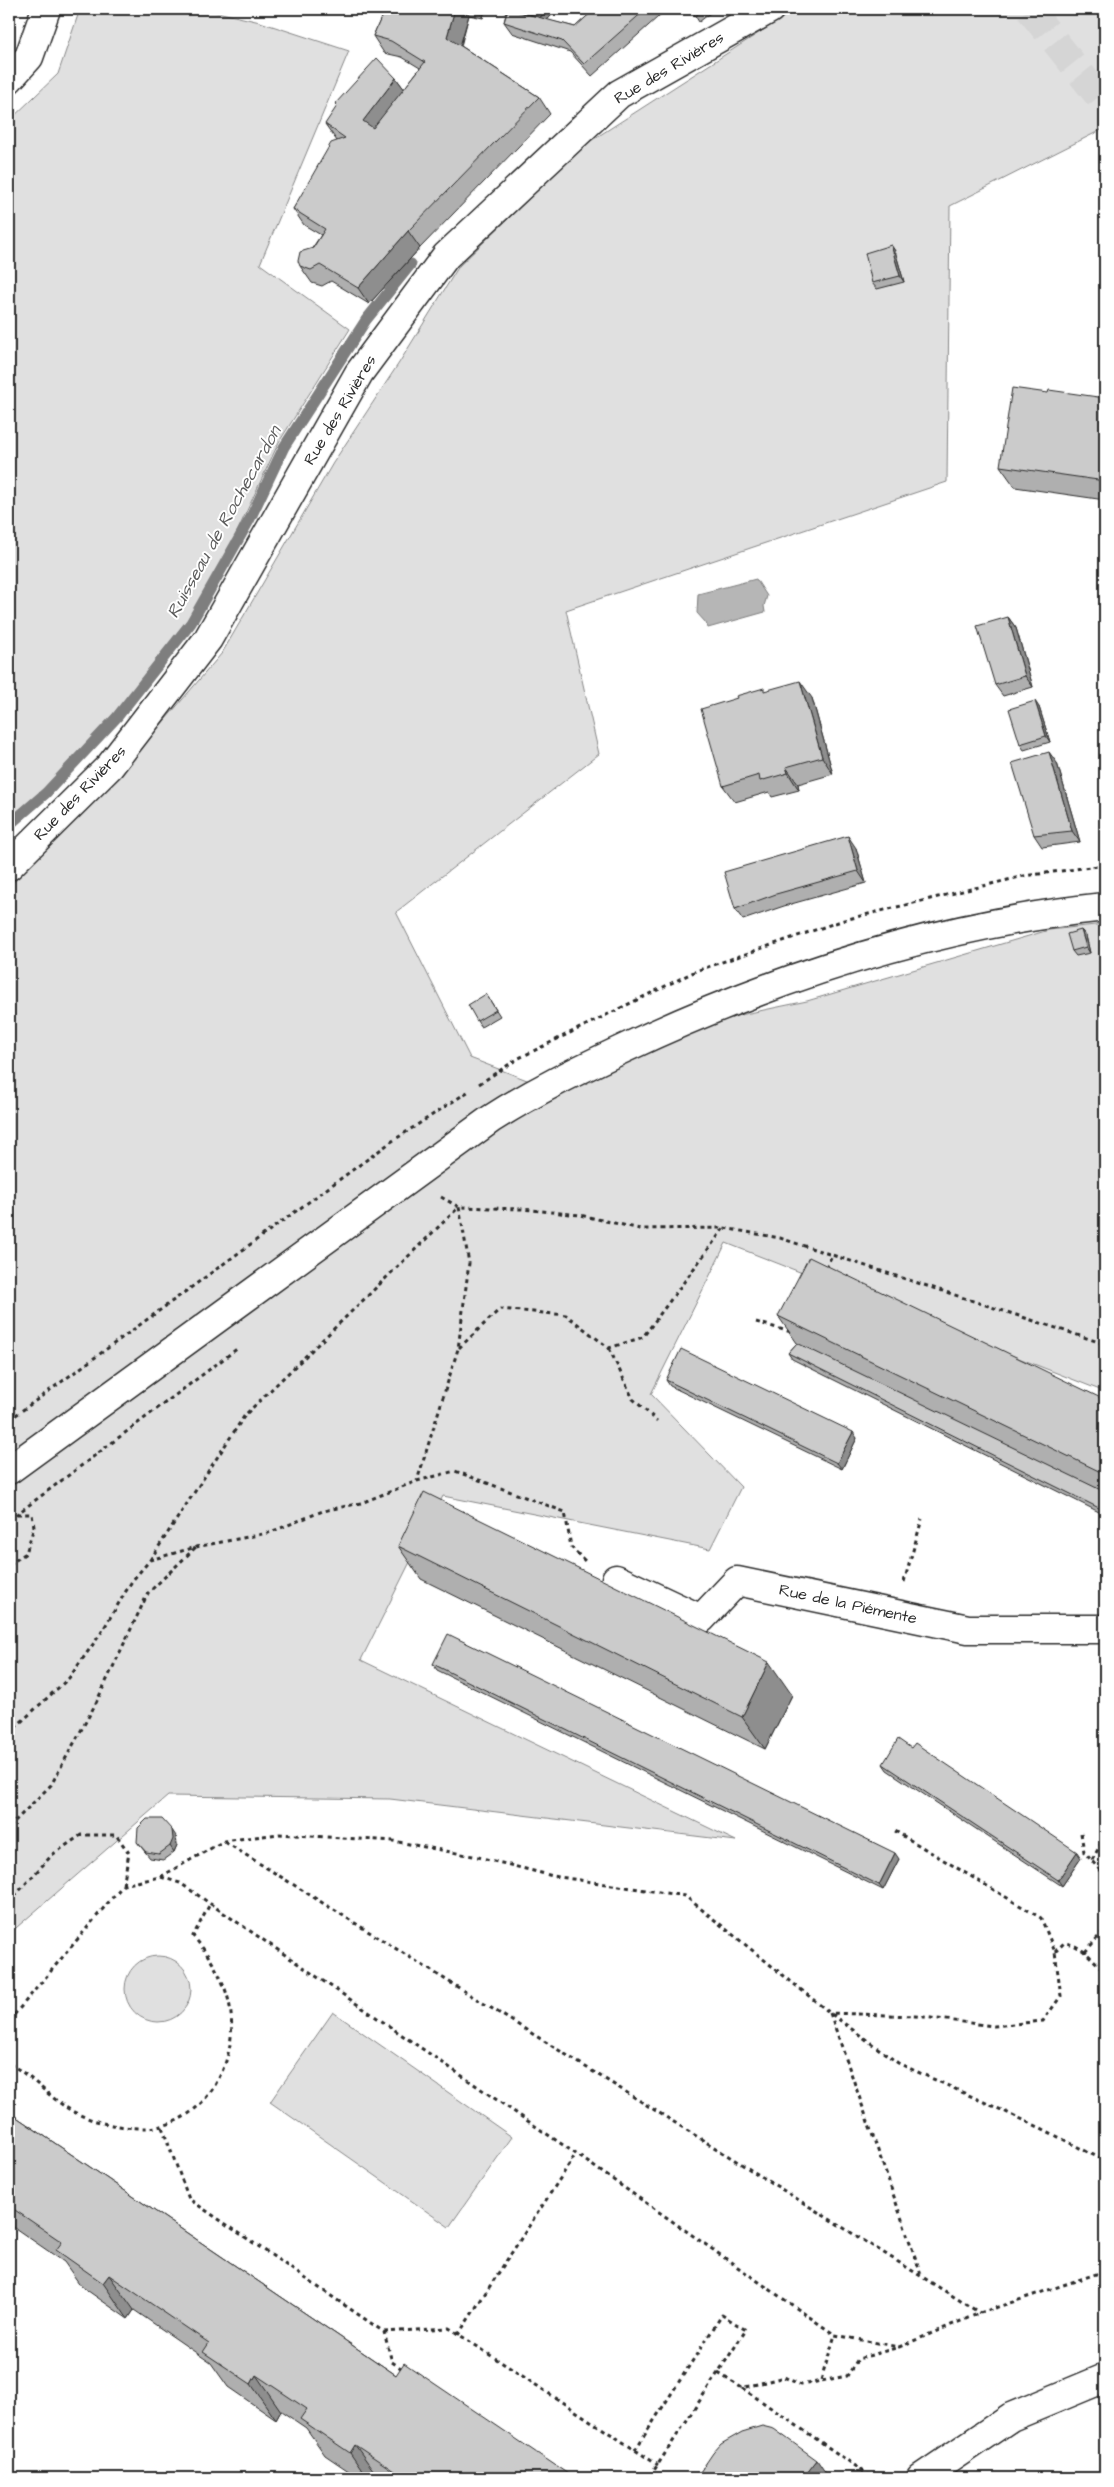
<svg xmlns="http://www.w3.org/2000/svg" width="1114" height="2487" viewBox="0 0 1114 2487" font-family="'Architects Daughter',sans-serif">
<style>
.green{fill:#e0e0e0;stroke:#868686}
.water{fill:#b6b6b6;stroke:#7e7e7e}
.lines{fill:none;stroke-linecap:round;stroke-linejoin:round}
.stream{stroke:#7e7e7e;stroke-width:11}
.highway-tunnel{stroke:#d5d5d5;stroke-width:28;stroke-dasharray:28 14;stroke-linecap:butt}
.minor-casing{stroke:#2b2b2b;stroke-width:31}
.major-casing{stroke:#2b2b2b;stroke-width:31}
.path{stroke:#2b2b2b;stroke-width:3;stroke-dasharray:4 4;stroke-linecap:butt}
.minor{stroke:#fff;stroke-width:28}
.major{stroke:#fff;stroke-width:28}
.wall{fill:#afafaf;stroke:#2b2b2b}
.shaded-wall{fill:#8e8e8e;stroke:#2b2b2b}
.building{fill:#cbcbcb;stroke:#2b2b2b}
.labels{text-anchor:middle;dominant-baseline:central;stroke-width:4;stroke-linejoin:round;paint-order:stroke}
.street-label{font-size:16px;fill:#2b2b2b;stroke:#fff}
.water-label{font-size:18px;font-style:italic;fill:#5c5c5c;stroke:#fff}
</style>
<rect width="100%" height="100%" fill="#fff"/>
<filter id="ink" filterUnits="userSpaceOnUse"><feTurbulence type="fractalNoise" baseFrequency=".02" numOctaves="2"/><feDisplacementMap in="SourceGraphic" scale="10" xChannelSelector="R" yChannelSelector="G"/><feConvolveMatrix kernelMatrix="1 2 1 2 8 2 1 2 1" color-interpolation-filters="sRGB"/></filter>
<g filter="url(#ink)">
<path class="green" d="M80 9H204L260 22 349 51 260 264 350 329 279 442 194 624 91 752 9 832V121L58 74Z
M796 9H1105V128L950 206 947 482 566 610 599 754 396 912 470 1058 558 1092 697 1024 807 1001 1049 930 1105 924V1392L726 1243 651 1394 741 1487 710 1549 443 1496 361 1660 736 1841 390 1799 168 1796 9 1934V887L114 780 222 653 333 463 399 363 459 266 586 144Z
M125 1989a33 33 0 1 1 66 0a33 33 0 1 1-66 0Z
M333 2012 512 2137 449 2227 270 2102Z"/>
<path class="water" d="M756 579 767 596 764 606 765 612 708 628 706 623 697 613 698 594Z"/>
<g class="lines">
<path class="stream" d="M9 825 46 793 117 717 191 623 250 519 284 447 366 320 411 264"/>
<path class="highway-tunnel" d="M1029 9 1105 104"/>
<defs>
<path id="minor" d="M9 866 110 766 208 639 359 373 446 256 619 94 770 9
M616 1579 701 1619 737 1581 968 1629H1105
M921 2478 1011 2417 1105 2378"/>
<path id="major" d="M9 79 29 57 46 9
M9 1470 491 1119C535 1091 578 1070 625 1048 776 977 939 924 1105 907"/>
</defs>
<use href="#minor" class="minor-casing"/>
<use href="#major" class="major-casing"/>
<path class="path" d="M479 1084 519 1058 696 971 844 920 1024 876 1105 865
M441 1197 459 1207 522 1209 580 1215 640 1229 724 1228 780 1238 1105 1344
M826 1268 832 1255
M756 1322 791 1332
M459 1348 500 1309 566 1315 609 1348 643 1337 724 1228
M609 1348 633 1399 657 1421
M9 1420 391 1142 469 1091
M9 1520 238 1348
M150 1560 245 1415 459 1207 469 1263 458 1349 417 1481
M9 1565 26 1553 34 1527 32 1514H18
M904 1582 922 1519
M9 1733 69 1678 101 1633 132 1581 150 1560 196 1547 268 1533 323 1511 361 1503 417 1481 455 1471 565 1512 571 1547 587 1563
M9 1827 51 1785 95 1705 148 1593 196 1547
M895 1831 1041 1918 1055 1952 1061 1996 1043 2021 994 2026 915 2016 830 2013 922 2277
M1081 1833 1084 1852 1105 1876
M225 1842 980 2313
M1092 1860 1105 1837
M161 1877 180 1883 576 2154 835 2335 899 2347
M9 1902 52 1855 81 1835H116L129 1853 123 1885
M1055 1952 1064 1943C1081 1944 1094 1961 1105 1972
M1085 1952 1105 1929
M9 2021 123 1885 160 1877 224 1841 279 1834 393 1841 478 1857 553 1876 685 1896 830 2013 898 2063 1041 2128 1105 2161
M9 2064C29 2074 42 2090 60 2103 82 2120 112 2127 139 2128 205 2131 244 2057 228 1998 221 1974 209 1955 193 1936L210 1904
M162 2127 189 2199 384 2332 392 2362 404 2370
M384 2332 449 2328 658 2465
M458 2335 576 2154
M718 2373 742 2388 784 2377 801 2385 847 2376 858 2359 899 2347 980 2313 1105 2271
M821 2380 835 2335
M742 2388 873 2478
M635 2450 722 2315 746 2330 649 2478"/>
<use href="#minor" class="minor"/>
<use href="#major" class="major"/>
</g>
<path class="wall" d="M385 9H485L483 18 469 15 461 46 539 97 550 114 420 248 369 304 331 281 322 286 312 283 300 266 321 235 304 225 293 209 337 141 325 124 396 78 404 89 420 68 402 57 384 53 373 36Z
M595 9H667L592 76 570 52 512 33 504 22 506 14 505 12 551 16 547 20 575 27Z
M691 9H712L713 11 699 22Z
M891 245 895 251 904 282 877 289 872 283Z
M1105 398V500L1015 487 1000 466Z
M1008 617 1016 628 1033 687 1003 696 995 685Z
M812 698 833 774 798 784 799 790 772 797 769 792 735 802 723 786Z
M1039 707 1050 742 1024 750 1020 744Z
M1057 763 1080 842 1042 847 1034 835Z
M856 848 866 883 784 906 743 920 735 909Z
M1081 930 1086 936 1090 953 1076 956 1072 951Z
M486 994 500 1016 481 1027 477 1021Z
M778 1316 1105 1400V1515L792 1359 788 1353 797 1343Z
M666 1380 857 1438 842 1469 670 1386Z
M398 1546 792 1695 765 1749 421 1579Z
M433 1664 899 1859 883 1890 437 1670Z
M883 1764 1081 1858 1062 1886 887 1770Z
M176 1836 177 1845 174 1852 163 1860 150 1858 137 1842Z
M9 2112 396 2375 574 2478H359L325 2455 306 2428 281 2411 276 2420 228 2387 211 2363 134 2310 128 2319 81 2286 64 2262 12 2226 9 2231Z"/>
<path class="shaded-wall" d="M455 9H465L469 15 458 53 447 37Z
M477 9H485L483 18Z
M547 10 551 16 541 27 537 21Z
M396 78 408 94 374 138 363 121Z
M408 231 420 248 369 304 358 288Z
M891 245 895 251 904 282 900 276Z
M1008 617 1016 628 1033 687 1025 676Z
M800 681 812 698 833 774 822 757Z
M1035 701 1039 707 1050 742 1046 736Z
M1049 752 1057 763 1080 842 1072 831Z
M786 767 798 784 799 790 788 773Z
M848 836 856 848 866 883 858 871Z
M1081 930 1086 936 1090 953 1086 947Z
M853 1432 857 1438 842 1469 837 1463Z
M769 1662 792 1695 765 1749 742 1717Z
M172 1830 176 1836 177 1845 174 1852 170 1846Z
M1077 1852 1081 1858 1062 1886 1058 1880Z
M895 1853 899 1859 883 1890 879 1885Z
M9 2222 12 2226 9 2231Z
M109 2275 134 2310 128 2319 103 2283Z
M256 2375 281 2411 276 2420 251 2384Z
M355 2445 379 2478H367L350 2453Z
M817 2460 829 2478H803Z"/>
<path class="building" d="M385 9H455L447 37 539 97 408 231 358 288 320 265 311 270 300 266 298 261 300 252 313 248 325 229 293 209 331 143 345 138 325 124 337 106 335 104 377 58 396 78 363 121 373 128 425 62 391 41 373 36Z
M508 9 575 27 595 9H646L584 64 562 41 504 22Z
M509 9H544L547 10 540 17Z
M691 9H705L695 16Z
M891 245 900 276 872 283 865 253Z
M1012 388 1048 393 1049 390 1105 398V481L1000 466Z
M1008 617 1025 676 995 685 977 626Z
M800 681 822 757 786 767 788 773 760 781 759 775 723 786 701 709 737 698 736 696 764 688V691Z
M1035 701 1046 736 1020 744 1009 709Z
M1049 752 1072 831 1034 835 1012 763Z
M848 836 858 871 776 894 735 909 724 872Z
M1081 930 1086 947 1072 951 1067 934Z
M486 994 496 1010 477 1021 468 1005Z
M809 1257 1105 1400V1474L778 1316Z
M797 1343 1105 1492V1511L788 1353Z
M681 1349 853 1432 837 1463 666 1380Z
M424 1492 769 1662 742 1717 398 1546Z
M448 1634 895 1853 879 1885 433 1664Z
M898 1739 911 1748 915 1743 1077 1852 1058 1880 883 1764Z
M147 1819H162L172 1830 173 1839 170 1846 159 1854 146 1852 137 1842 138 1828Z
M9 2112 396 2375 404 2363 574 2478H402L403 2477 355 2445 350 2453 300 2419 307 2409 256 2375 251 2384 203 2352 209 2343 109 2275 103 2283 56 2250 62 2242 9 2206Z
M762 2426 774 2429 817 2460 803 2478H696L713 2453 721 2444 742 2432Z"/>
</g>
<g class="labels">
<g class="street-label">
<text transform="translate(669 68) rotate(-31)">Rue des Rivières</text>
<text transform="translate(340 410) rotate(-59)">Rue des Rivières</text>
<text transform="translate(80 793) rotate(-46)">Rue des Rivières</text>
<text transform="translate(848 1604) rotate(12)">Rue de la Piémente</text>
</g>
<g class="water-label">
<text transform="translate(224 522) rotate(-61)">Ruisseau de Rochecardon</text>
</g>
</g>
<rect width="1114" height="2487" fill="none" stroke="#fff" stroke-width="30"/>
<rect x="15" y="15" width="1084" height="2457" fill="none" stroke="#2b2b2b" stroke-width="2" filter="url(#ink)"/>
</svg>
